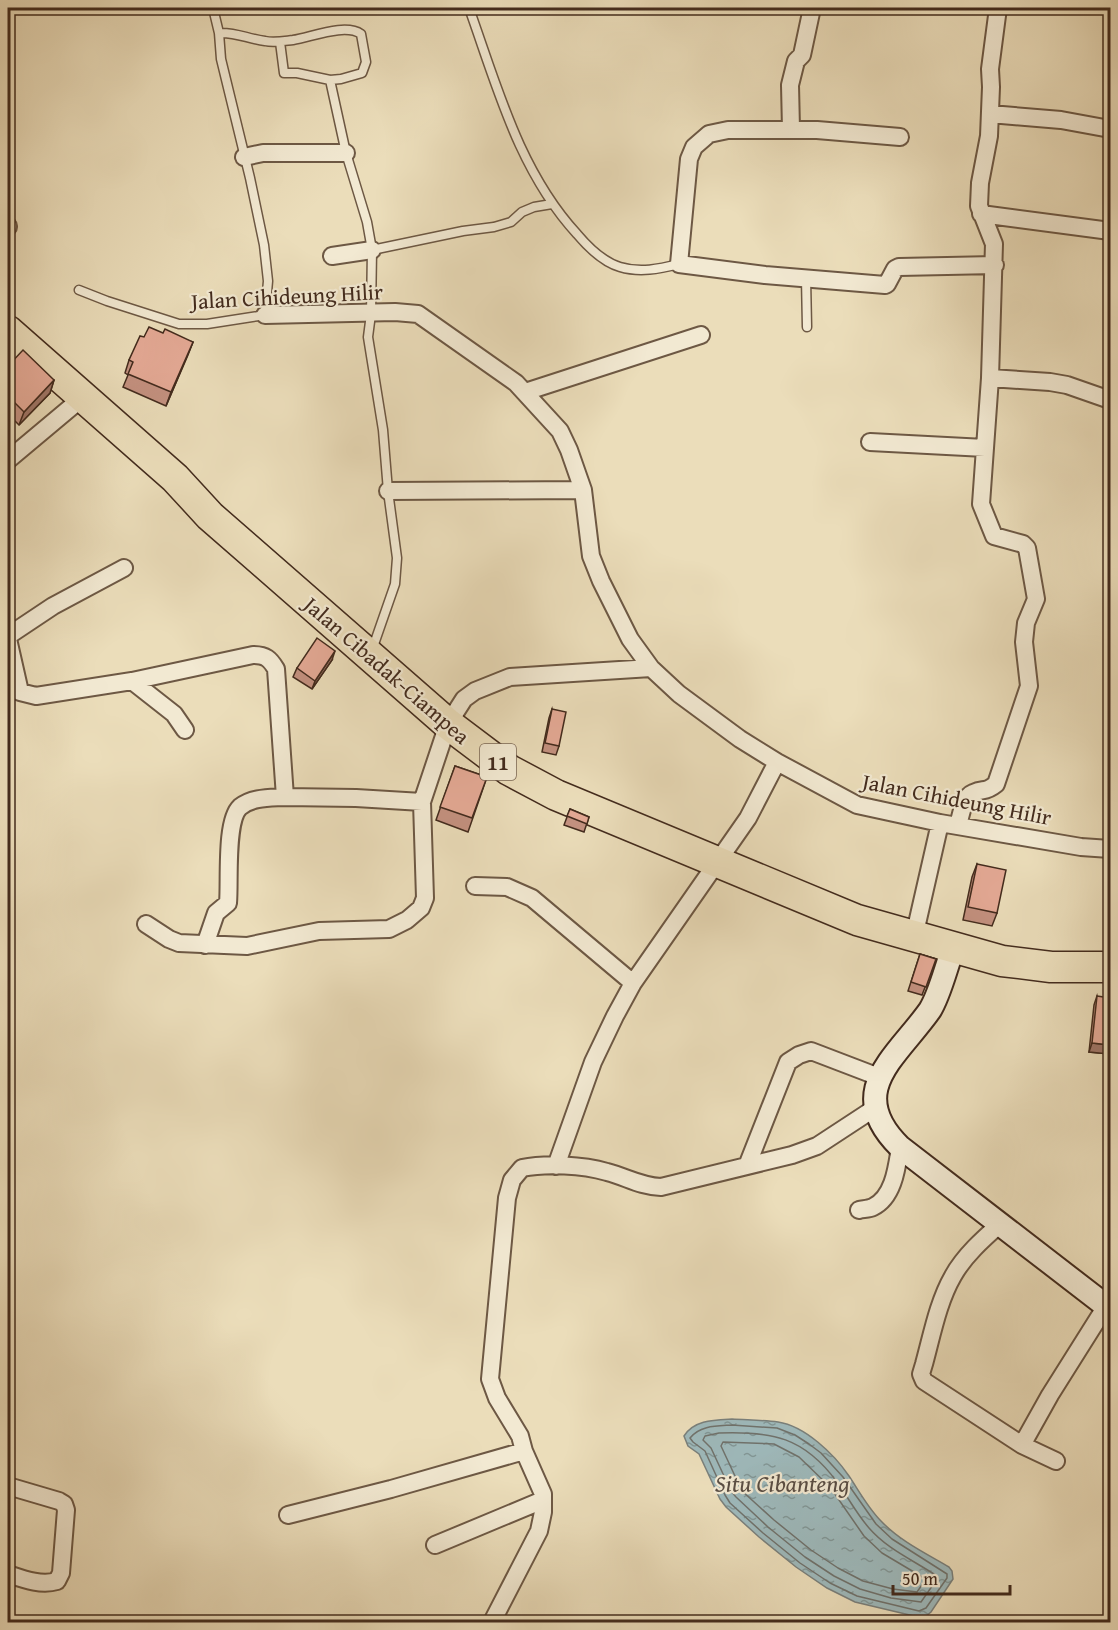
<svg xmlns="http://www.w3.org/2000/svg" width="1118" height="1630" viewBox="0 0 1118 1630" font-family="'Gentium Book Plus',serif">
<style>
.water{fill:url(#water-ripples);stroke:#7a807c;stroke-width:1.5}
.lines{fill:none;stroke-linecap:round;stroke-linejoin:round}
.shore{stroke:#70726c;stroke-width:1.5}
.lane-casing{stroke:#6d5844;stroke-width:11}
.street-casing{stroke:#6d5844;stroke-width:20}
.secondary-casing{stroke:#432b1d;stroke-width:26}
.highway-casing{stroke:#432b1d;stroke-width:33}
.lane{stroke:#f2e9d2;stroke-width:8}
.street{stroke:#f2e9d2;stroke-width:16}
.secondary{stroke:#f2e9d2;stroke-width:22}
.highway{stroke:#ebddba;stroke-width:30}
.wall{fill:#c49180;stroke:#432b1d;stroke-width:1.5}
.shaded-wall{fill:#a07668;stroke:#432b1d;stroke-width:1.5}
.building{fill:#e4a995;stroke:#432b1d;stroke-width:1.5}
.labels{text-anchor:middle;dominant-baseline:central;stroke-width:4.5;stroke-linejoin:round;paint-order:stroke}
.shield{fill:#f2e9d2;stroke:#786453;stroke-width:1.5}
.shield-label{font-size:21px;font-weight:bold;fill:#432b1d}
.street-label{font-size:22px;fill:#432b1d;stroke:#f2e9d2}
.water-label{font-size:24px;font-style:italic;fill:#5a4e44;stroke:#f2e9d2}
</style>
<defs>
<pattern id="water-ripples" width="26" height="14" patternUnits="userSpaceOnUse" patternTransform="scale(1.5)"><rect width="26" height="14" fill="#9eb9bb"/><path d="M2 4q2-2 4 0t4 0M15 11q2-2 4 0t4 0" fill="none" stroke="#829797"/></pattern>
</defs>
<rect width="100%" height="100%" fill="#ebddba"/>
<filter id="stains"><feTurbulence type="fractalNoise" baseFrequency=".00333" numOctaves="4"/><feColorMatrix values="0 0 0 0 .2 0 0 0 0 .09 0 0 0 0 .02 0 0 0 .5 -.17"/></filter>
<radialGradient id="worn" r=".72"><stop offset=".6" stop-color="#630" stop-opacity="0"/><stop offset="1" stop-color="#630" stop-opacity=".3"/></radialGradient>
<path class="water" d="M732 1419C747 1420 763 1420 778 1422 805 1426 834 1454 849 1476 859 1491 868 1508 881 1521 900 1541 925 1553 949 1567L952 1571 953 1579 931 1612 925 1617H918L855 1602 827 1588 796 1567 759 1537 726 1507 720 1499 699 1454 688 1446 684 1436C694 1420 714 1420 732 1419Z"/>
<g class="lines">
<path class="shore" d="M732 1425 777 1428 795 1435 809 1444 821 1453 843 1477 876 1524 892 1539 947 1574V1578L926 1608 919 1611 857 1596 830 1583 800 1563 763 1533 730 1503 725 1495 705 1451 693 1442 690 1438C700 1425 718 1426 732 1425Z
M719 1433C772 1431 804 1437 837 1482 848 1497 856 1513 869 1528 887 1549 913 1560 937 1576V1579L921 1602 891 1598 860 1589 834 1576 805 1557 768 1527 736 1497 731 1491 711 1448 703 1440 705 1436Z
M723 1442 774 1444 799 1457 830 1487 864 1536 882 1553 924 1578V1582L917 1592 893 1589 863 1581 838 1568 811 1550 774 1520 742 1491 721 1446Z"/>
<defs>
<path id="lane" d="M469 8C497 86 519 171 577 234 588 247 603 262 620 267 640 273 659 269 679 264
M219 33C236 32 248 39 265 41 274 43 284 41 293 40 312 37 345 23 361 34L366 62 362 73 341 79 330 80 346 153 367 222 372 250 371 314 368 337 383 430 388 491 397 558 395 584 372 650
M280 42 284 73H297L330 80
M372 250 463 231 494 227 511 222 522 212 534 207 552 204
M806 278 807 327
M79 290 107 301 179 324H207L265 315 268 281 264 245 250 178 221 59 219 33 213 8"/>
<path id="street" d="M990 114 1061 120 1110 129
M791 129 790 85 796 61 802 55 812 8
M900 137 817 130H728L709 134 694 147 689 159 679 264 765 275 885 285 887 284 895 269 899 267 995 265
M244 157 263 153H346
M981 214 1110 231
M8 226V227
M332 256 372 250
M265 315 395 312 418 314 516 383 560 431 569 450 583 490 591 556 601 581 630 639 651 668 679 694 740 739 777 762 857 805 940 823 1081 847 1110 849
M990 378 1050 382 1067 385 1110 400
M525 392 701 335
M870 442 985 448
M8 460 82 398
M388 491 583 490
M8 636 53 606 124 568
M8 639 20 692 36 696 132 681 253 655C266 655 270 659 276 669L285 797 356 798 422 802
M132 681 174 714 185 730
M958 825C961 816 963 797 973 793 984 788 985 793 996 784L1029 686 1024 642 1026 623 1036 599 1027 548 1023 544 994 536 981 504 990 378 994 244 979 206 980 183 989 136 991 87 990 69 998 8
M475 886 507 887 532 898 633 983
M146 924 169 939 179 943 247 946 319 931 389 929 407 920 421 908 425 898 422 802 448 724 464 699 475 691 510 677 651 668
M914 937 940 823
M205 945 216 913 228 903C230 882 225 821 240 807 252 797 270 798 285 797
M556 1166 593 1062 615 1016 633 983 748 818 777 762
M747 1166 788 1062 799 1055 811 1051 879 1077
M859 1210C863 1209 869 1209 873 1207 894 1197 897 1166 900 1147
M1000 1224C983 1239 964 1256 953 1276 938 1302 932 1335 924 1364L921 1374 924 1381 1022 1445 1050 1395 1106 1306
M1022 1445 1056 1461
M8 1486 59 1501 64 1504 66 1510 61 1573 57 1581C41 1586 23 1579 8 1574
M288 1515 391 1489 524 1451
M435 1545 543 1500
M492 1622 539 1531 543 1512V1494L524 1451 520 1436 497 1398 490 1379 507 1198 512 1180 522 1168C546 1163 583 1165 607 1172 627 1177 639 1186 661 1187L792 1155 817 1146 875 1108"/>
<path id="secondary" d="M953 949C946 967 940 994 930 1010 897 1057 843 1091 900 1147L1110 1309"/>
<path id="highway" d="M8 331 175 478 210 516 448 724 509 770 556 795 857 920 1002 961 1051 967H1110"/>
</defs>
<use href="#lane" class="lane-casing"/>
<use href="#street" class="street-casing"/>
<use href="#secondary" class="secondary-casing"/>
<use href="#highway" class="highway-casing"/>
<use href="#lane" class="lane"/>
<use href="#street" class="street"/>
<use href="#secondary" class="secondary"/>
<use href="#highway" class="highway"/>
</g>
<path class="wall" d="M163 333 193 342 166 406 123 387 128 375 125 373 129 360 144 337Z
M8 366 54 380 50 393 19 425 8 414Z
M332 660 312 689 293 677 297 668Z
M552 709 559 746 556 755 542 752 549 718Z
M455 766 487 777 468 832 436 820Z
M570 809 589 817 584 832 564 825Z
M977 864 997 913 992 926 963 920 972 877Z
M1108 898H1110V941H1104L1105 907Z
M920 954 936 959 922 995 908 991Z
M1097 996 1109 1054 1089 1052 1094 1005Z"/>
<path class="shaded-wall" d="M193 342 188 355 166 406 171 392Z
M54 380 50 393 19 425 24 412Z
M335 651 332 660 312 689 315 681Z
M1108 932H1110V941H1104Z
M1092 1043 1110 1045V1050L1109 1054 1089 1052Z"/>
<path class="building" d="M149 327 163 333 165 329 193 342 171 392 128 374 133 362 129 360 140 336 144 337Z
M23 350 54 380 24 412 8 396V366Z
M317 638 335 651 315 681 297 668Z
M552 709 566 712 559 746 545 743Z
M455 766 487 777 472 818 440 807Z
M570 809 589 817 587 824 567 816Z
M977 864 1006 870 997 913 968 907Z
M1108 898H1110V932H1108Z
M920 954 936 959 926 987 911 982Z
M1097 996 1110 998V1045L1092 1043Z"/>
<g class="labels">
<rect class="shield" x="480" y="744" width="36" height="36" rx="4.5"/>
<g class="shield-label">
<text x="498" y="762">11</text>
</g>
<g class="street-label">
<text transform="translate(287 296) rotate(-3)">Jalan Cihideung Hilir</text>
<text transform="translate(387 670) rotate(41)">Jalan Cibadak-Ciampea</text>
<text transform="translate(957 799) rotate(11)">Jalan Cihideung Hilir</text>
</g>
<g class="water-label">
<text x="782" y="1483">Situ Cibanteng</text>
</g>
</g>
<rect width="1118" height="1630" fill="none" stroke="#ebddba" stroke-width="30"/>
<rect x="9" y="9" width="1100" height="1612" fill="none" stroke="#432b1d" stroke-width="3"/>
<rect x="15" y="15" width="1088" height="1600" fill="none" stroke="#432b1d" stroke-width="1.5"/>
<path d="M893 1585v9h117v-9" fill="none" stroke="#432b1d" stroke-width="3"/>
<text x="902" y="1585" font-size="18" fill="#432b1d" stroke="#f2e9d2" stroke-width="4.5" paint-order="stroke">50 m</text>
<rect width="100%" height="100%" filter="url(#stains)"/>
<rect width="100%" height="100%" fill="url(#worn)"/>
</svg>
